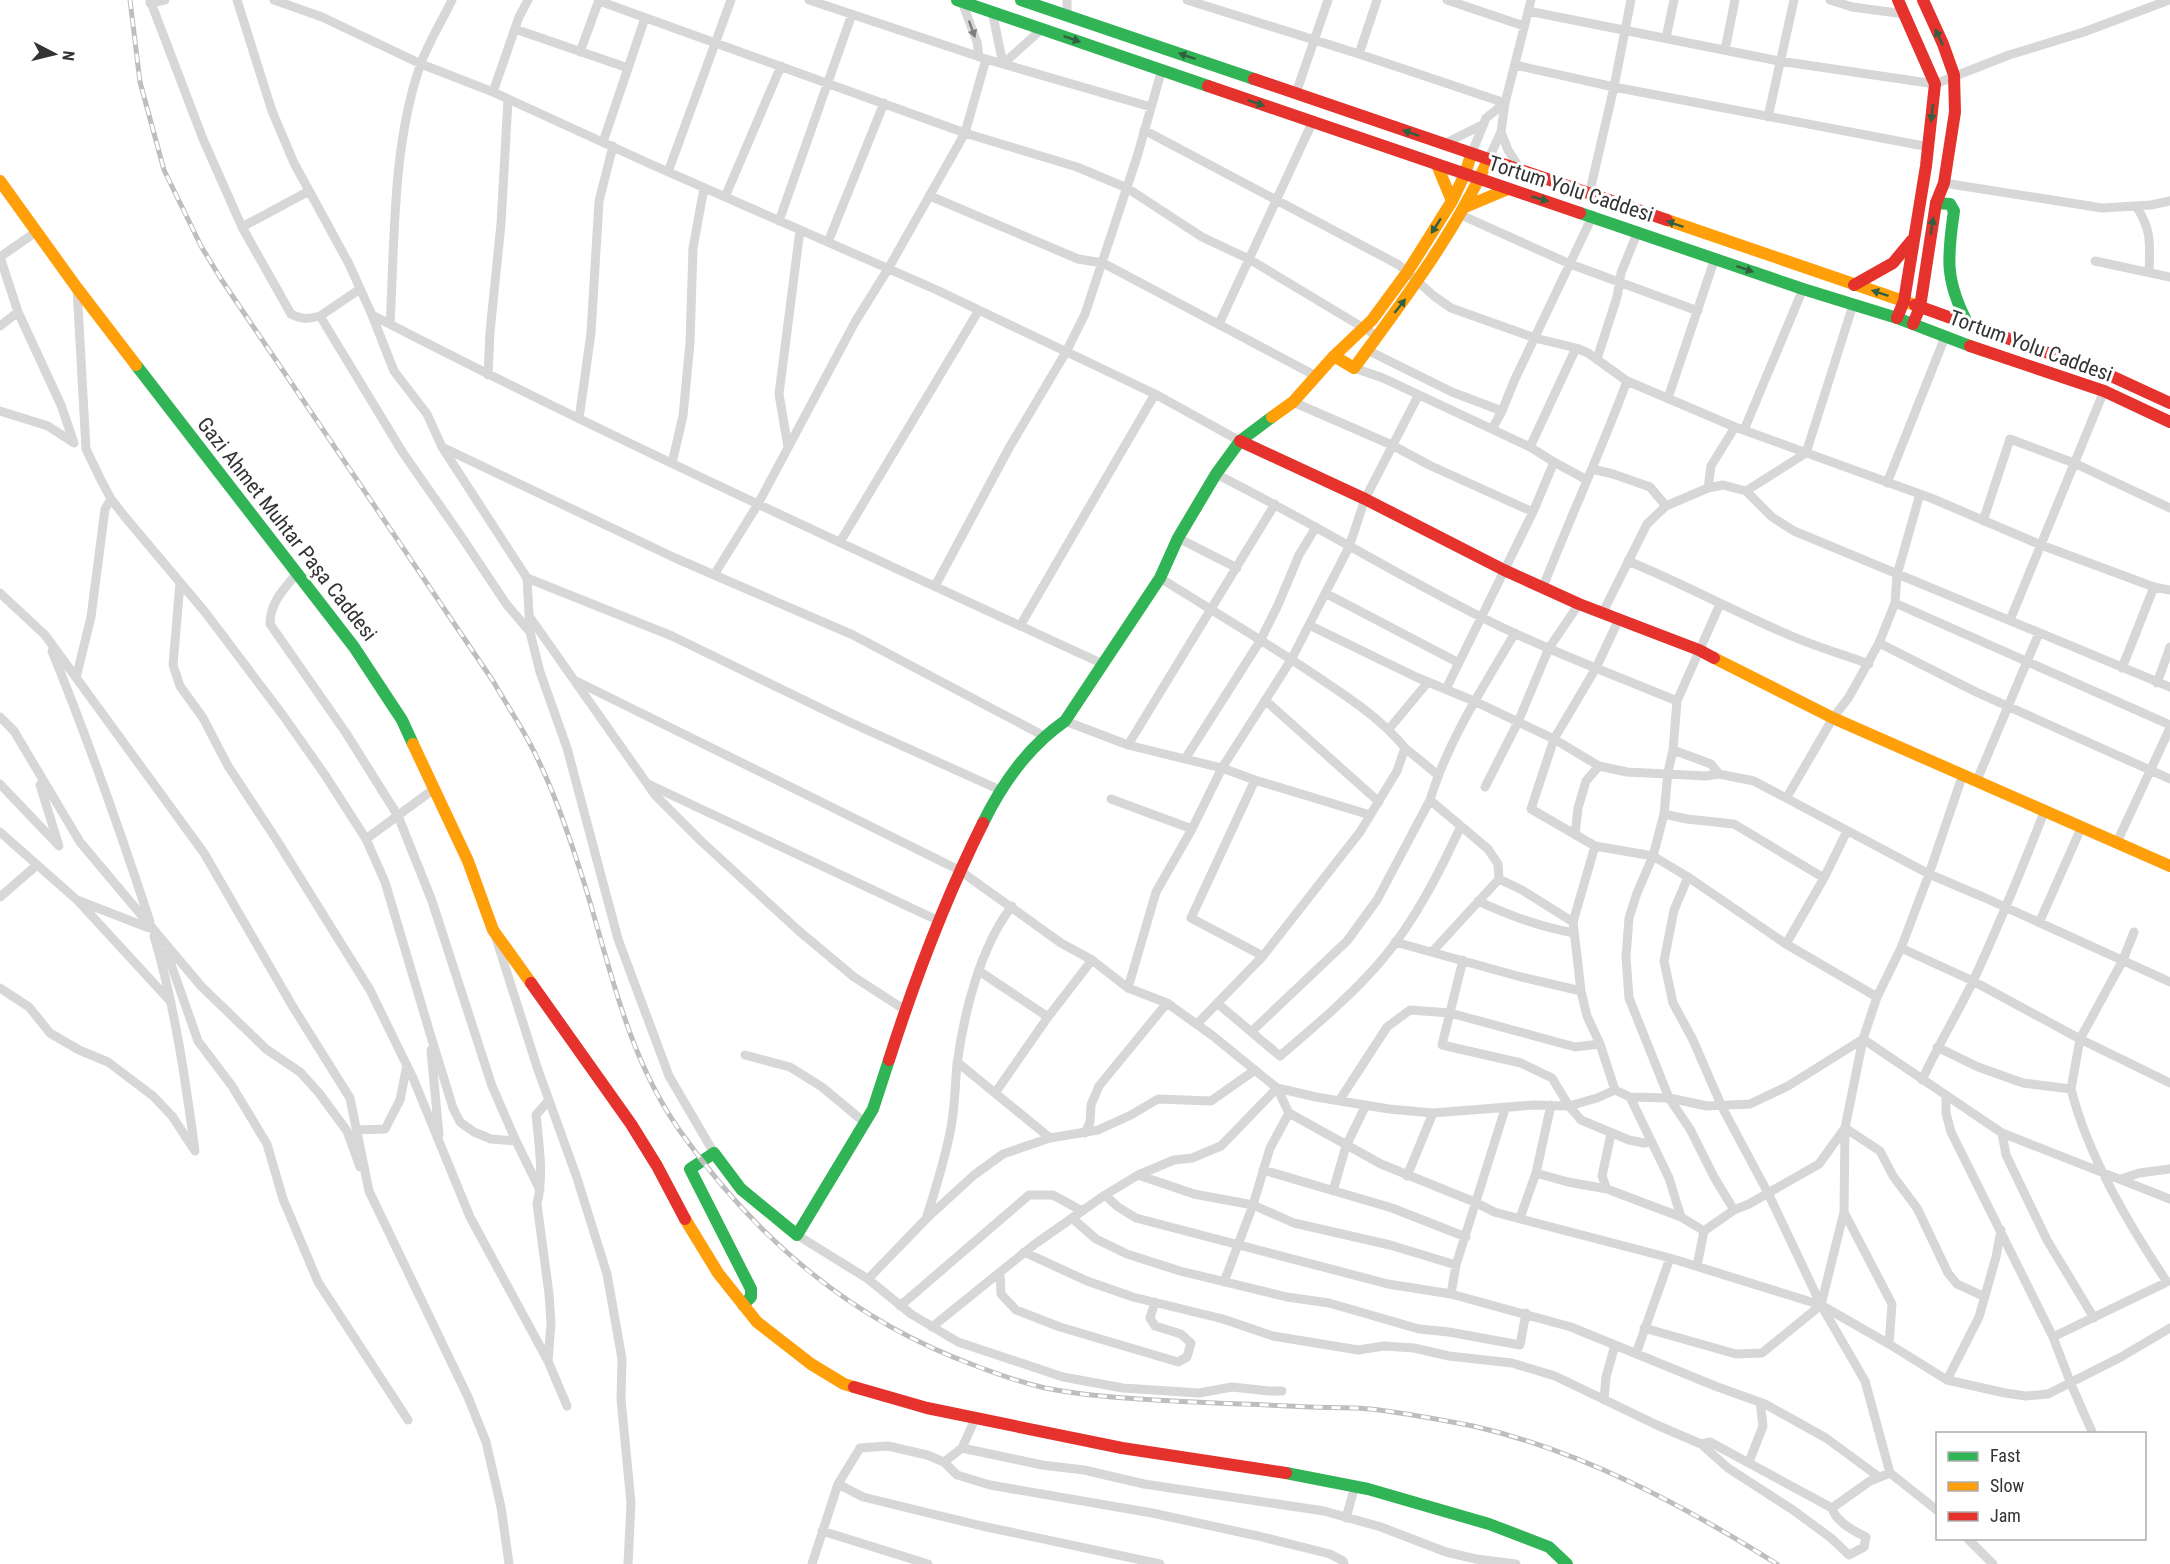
<svg xmlns="http://www.w3.org/2000/svg" width="2170" height="1564" viewBox="0 0 2170 1564" font-family="'Roboto Condensed',sans-serif">
<style>
.lines{fill:none;stroke-linecap:round;stroke-linejoin:round}
.street{stroke:#d7d7d7;stroke-width:9}
.fast{stroke:#30b455;stroke-width:12}
.slow{stroke:#ff9f0a;stroke-width:12}
.jam{stroke:#e5322d;stroke-width:12}
.rail-casing{stroke:#bebebe;stroke-width:5}
.rail{stroke:#fff;stroke-width:3;stroke-dasharray:9;stroke-linecap:butt}
.oneway{fill:#7d7d7d}
.oneway2{fill:#32603f}
.labels{text-anchor:middle;dominant-baseline:central;stroke-width:6;stroke-linejoin:round;paint-order:stroke}
.street-label{font-size:21px;fill:#333;stroke:#fff}
</style>
<rect width="100%" height="100%" fill="#fff"/>
<g class="lines">
<path class="street" d="M150 0 203 139 242 227 291 314C302 320 308 319 320 316L403 453 461 536 507 605 530 632
M237 0 272 111 294 163 349 264 372 315 394 371 427 414 442 447 527 578 530 632 540 672 567 748 618 939 669 1076 714 1153
M274 0 322 17 421 64 493 92 648 163 939 291 1155 394 1240 441
M809 0 986 59 1151 107
M1187 0 1359 54 1505 103
M1447 0 1524 26
M1830 0 1852 7 1905 14
M599 1 965 133 1077 167 1127 188 1202 237 1249 259 1377 336
M962 2 977 42 979 57
M150 3 165 0
M992 11 1003 64 1043 28
M1528 11 1779 61 1935 84 2009 55 2084 32 2169 0
M1067 16V0
M515 29 628 68
M1666 38 1674 0
M1725 50 1735 0
M580 52 599 0
M1359 54 1377 0
M1515 65 1614 87 1929 147
M493 92 519 17 528 0
M1296 93 1328 0
M1768 117 1794 0
M1144 130 1399 265 1434 296 1451 308 1535 338 1576 348 1588 353 1627 381 1735 427 1931 498 2041 545 2154 587 2170 590
M1501 132 1508 150 1520 169
M603 142 645 18
M1444 144 1484 124
M1471 155 1486 118 1505 103
M1488 160 1501 132 1505 103 1531 0
M668 172 731 0
M1944 183 2102 208 2151 205 2170 201
M1589 195 1614 87 1631 0
M930 196 1078 259 1103 263 1316 376
M725 197 781 66
M2136 206C2152 230 2150 245 2149 272
M1461 215 1570 264 1698 311
M779 221 852 14
M242 227 309 191
M828 242 884 103
M0 257 18 312 61 405 74 443
M0 257 36 232
M2095 261 2170 277
M77 288 86 449 100 478 111 499 125 517 205 612 282 714 325 775 366 839 385 882 429 1030 453 1108 460 1122 474 1132 491 1139 516 1141
M372 315C612 439 858 551 1103 664
M320 316 360 289
M390 324C395 239 392 147 420 66 428 43 442 21 452 0
M1219 324 1312 123
M0 326 18 312
M1367 350 1452 392 1502 411
M1597 359 1617 297 1621 273 1638 231
M1354 368 1383 378 1530 447
M488 375 490 332 501 224 508 100
M1668 398 1715 258
M1293 402 1392 445 1429 465 1533 512 1554 462 1530 447 1576 348
M0 411 48 426 74 443
M579 419 591 333 599 201 613 146
M1492 429 1502 411 1515 379 1593 215
M1744 430 1803 289
M788 447 779 394 800 230
M444 448 675 558 853 635 1044 736
M1554 462 1587 480
M672 463 683 416 690 343 693 248 704 188
M1592 469 1613 474 1650 487 1666 506
M1216 474C1306 519 1391 572 1481 617 1544 649 1612 674 1677 701
M1887 483 1945 337
M1708 488 1711 466 1735 427
M1746 491 1806 453 1853 305
M1983 521 2010 439 2074 463 2170 508
M1178 538 1237 568
M840 542 979 310
M1628 561C1682 583 1733 611 1787 634 1813 646 1842 654 1869 664
M298 572C284 589 270 602 270 624L346 733 398 816 432 901 492 1086 516 1141 540 1190
M714 575 758 504 855 322 888 269 965 133 986 59
M527 578 672 636 845 720 1000 790
M1160 578C1210 609 1260 639 1309 671 1344 695 1378 715 1405 748L1397 771 1360 832 1263 956 1197 1024
M180 583 173 665 180 686 203 718 228 766 276 839 370 990 413 1078 470 1217 548 1361
M935 586 1009 448 1066 352 1085 314 1137 157 1162 69
M1543 587C1570 518 1601 451 1627 381
M0 593 45 635 204 853 293 1007 350 1098 369 1191 468 1397 486 1442 501 1507 509 1564
M1325 593 1459 663
M1895 603 2170 725
M1720 604 1677 701 1673 750 1711 764 1719 774 1754 781 1929 874 1983 897 2170 982
M1603 612 1647 524 1666 506 1708 488 1723 485 1746 491 1772 517 1794 531 2170 687
M529 616 655 795 701 841 799 931 854 977 905 1010
M2010 620 2104 391
M1309 625 1416 677 1474 701 1554 739 1596 668 1619 619
M1020 626 1155 394
M1515 633C1484 686 1448 740 1430 800L1488 849 1498 864 1499 879 1522 890 1573 922
M1879 643 1976 692 2170 779
M52 651C88 740 120 830 150 922
M2122 668 2154 587
M76 678 91 617 105 509 111 499
M574 680 959 870 1061 943 1092 960 1128 988 1167 1003 1213 1036 1277 1088 1316 1097 1389 1109 1433 1113 1534 1105 1569 1106 1597 1098 1615 1090
M2157 683 2170 647
M1446 689 1533 512
M1265 700 1379 802
M0 717 14 731 80 842 201 986 266 1049 300 1072 319 1093 347 1131 360 1167
M1065 721 1128 745 1222 768 1255 780 1370 815
M1389 729 1428 682
M1128 745 1275 504
M1405 748 1438 775
M1673 750 1668 772 1664 814 1653 856 1637 893 1629 918 1626 957 1629 998 1669 1098 1690 1129 1714 1177 1734 1210
M1185 759 1260 641 1278 605 1299 555 1316 527
M1719 774 1706 776 1627 772 1599 766 1554 739 1531 809 1595 846 1653 856 1688 877 1786 944 1877 997 1901 948 1929 874 1963 774
M1255 780 1191 918 1263 956
M1977 780 2039 633
M0 784 59 846
M648 784 939 921
M40 785 58 843
M1485 787 1518 722 1549 648 1579 604
M1787 797 1833 718 1849 697 1879 643 1895 603 1897 575 1920 494
M1111 799 1192 829
M1664 814 1687 819 1734 824 1824 878
M0 832 77 900 149 928
M1575 835 1578 808 1586 781 1599 766
M366 839 434 789
M2117 842 2170 728
M1595 846 1573 922 1581 991 1587 1016 1600 1044 1615 1090 1630 1097 1669 1178 1681 1217 1704 1231
M1688 877 1674 910 1664 961 1673 1003 1693 1040 1722 1107 1768 1193 1821 1305 1865 1381 1890 1473
M0 897 37 865
M1478 901C1510 916 1540 927 1574 933
M79 902 171 1002
M2039 923 2082 826
M154 936C175 1007 185 1077 195 1151
M496 938 537 1067 577 1178 607 1274 622 1359 621 1399 631 1503 628 1564
M1395 942 1521 977 1581 991
M1786 944 1824 878 1847 831
M1901 948 1973 981 2080 1039 2170 1083
M166 950 198 1041 232 1086 267 1144 283 1199 318 1282 408 1420
M1432 952 1499 879
M1463 960 1442 1045 1521 1063 1552 1078 1569 1106 1581 1120 1629 1140 1644 1143 1652 1142
M979 971 1048 1017
M0 988 29 1007 50 1033 79 1050 108 1062 153 1096 172 1116 193 1148
M1128 988 1156 892 1192 829 1222 768 1291 660 1349 547 1365 499 1418 396
M1217 1003 1280 1056C1315 1026 1351 996 1381 961 1415 921 1439 873 1461 826
M1251 1032 1347 941 1377 900 1430 800
M1937 1047 1978 1067 2023 1083 2071 1089 2080 1039 2123 960 2134 932
M431 1050 439 1135
M745 1055 790 1067 822 1087 864 1122
M957 1062 995 1093
M1922 1080C1938 1045 1958 1013 1974 979 2000 923 2023 866 2045 810
M1946 1096V1113L1951 1132 2053 1337 2071 1384 2093 1434
M1630 1097 1669 1098 1707 1106 1750 1104 1788 1086 1863 1039 2002 1133 2170 1199
M549 1100 536 1115C539 1145 544 1175 537 1204L549 1294 551 1323 548 1361 567 1406
M1339 1101 1387 1027 1410 1010 1450 1013 1575 1047 1600 1044
M1551 1105 1536 1173 1568 1182 1607 1189 1681 1217
M358 1130 385 1129 400 1100 407 1065
M1085 1133 1090 1122 1091 1105 1099 1086 1167 1003
M2002 1133 2006 1155 2047 1240 2094 1318
M1050 1138 995 1093 1048 1017 1092 960
M1263 1170 1392 1208 1466 1237
M1138 1175 1194 1194 1253 1205 1294 1223 1390 1245 1456 1265
M1407 1176 1433 1113
M2121 1179 2139 1173 2170 1169
M1607 1189 1602 1176 1611 1134
M1333 1191 1346 1146 1366 1105
M1105 1195 1118 1207 1136 1218 1388 1284 1451 1294 1571 1327 1715 1386 1765 1404 1826 1438 1879 1477
M1844 1212 1892 1304 1889 1344
M927 1216C936 1188 945 1158 951 1128 955 1107 955 1085 957 1064 964 1013 980 947 1012 906
M1072 1218 1096 1239 1127 1254 1180 1271 1287 1297 1329 1303 1419 1329 1449 1332 1520 1345 1526 1313
M1520 1218 1536 1173
M797 1235 868 1279 911 1314 958 1342 1063 1377 1123 1388 1199 1393 1232 1387 1269 1391H1282
M1024 1252 1087 1281 1133 1297 1223 1319 1273 1336 1358 1350 1384 1346 1414 1348 1449 1356 1512 1363 1555 1376 1659 1426 1701 1444 1728 1468 1793 1510 1831 1538 1849 1555 1864 1547 1866 1537C1854 1531 1836 1522 1832 1508L1870 1481 1890 1473 1938 1511
M1697 1266 1704 1231 1734 1210 1749 1204 1819 1164 1845 1128 1863 1039 1877 997
M1000 1272 1001 1294 1016 1310 1060 1327 1178 1362 1187 1357 1191 1343 1181 1334 1155 1326 1150 1318 1155 1302
M868 1279 927 1218 974 1175 1003 1154 1050 1138 1098 1130 1131 1115 1158 1099 1211 1101 1255 1070
M1224 1282 1253 1205 1270 1148 1289 1113
M1451 1294 1456 1265 1505 1109
M900 1306 1029 1195H1053L1082 1211
M932 1327 1035 1244 1105 1195 1138 1175 1174 1160 1192 1158 1221 1146 1277 1088 1289 1113 1381 1164 1477 1203 1494 1212 1670 1258 1821 1305 1889 1344 1947 1380 2005 1393 2026 1396 2048 1394 2121 1357 2170 1328
M1644 1328 1736 1354 1762 1353 1821 1305 1844 1212 1845 1128 1880 1151 1893 1176 1917 1208 1948 1273 1957 1284 1985 1297
M2053 1337 2167 1282C2129 1225 2088 1156 2071 1089
M1636 1354 1670 1258
M1947 1380 1979 1317 1996 1257 2001 1230
M1604 1400 1606 1377 1615 1345
M1701 1444 1710 1442 1832 1508
M962 1448 1042 1465 1084 1470 1144 1484 1324 1511 1381 1527 1446 1552 1476 1559 1516 1564
M944 1462 962 1448 976 1417
M1749 1462 1763 1426 1760 1402
M838 1484 863 1497 982 1526 1160 1564
M1346 1518 1355 1486
M822 1531 928 1564
M1967 1538 1993 1564
M812 1564 838 1484 860 1448 888 1446 927 1455 944 1462 957 1475 990 1485 1152 1513 1258 1536 1330 1554 1343 1561 1344 1564"/>
<path class="fast" d="M957 0 1208 86
M1021 0 1254 79
M1936 203 1950 204 1954 211C1947 258 1945 281 1968 324
M1580 213 1803 289 1897 318 1970 346
M136 365 354 647 402 720 413 744
M983 823C1002 784 1029 746 1065 721L1160 578 1178 538 1216 474 1240 441 1272 417
M743 1305 751 1297V1289L690 1169 714 1153 741 1189 797 1235 873 1109 889 1060
M1286 1473 1368 1489 1489 1524 1549 1547 1567 1564"/>
<path class="slow" d="M1437 165 1452 201
M0 181 77 288 136 365
M1465 207 1508 189
M1667 220 1915 305
M1334 356 1354 368C1403 301 1453 236 1488 160
M1272 417 1293 402 1334 356 1372 320 1408 271 1452 201 1465 174 1471 155
M1714 658 1833 718 2170 866
M413 744 468 861 493 930 531 983
M685 1219 718 1273 757 1322 811 1364 844 1384 854 1387"/>
<path class="jam" d="M1254 79 1667 220
M1208 86 1580 213
M1854 285 1893 263 1912 240
M1915 305 2109 375 2170 403
M1897 318 1904 301 1926 166 1935 84 1898 0
M1913 324 1920 307 1936 203 1944 183 1955 112 1954 75 1943 44 1923 0
M1970 346 2104 391 2170 422
M1240 441 1365 499 1504 570 1579 604 1699 650 1714 658
M531 983 631 1124 657 1166 685 1219
M889 1060C915 979 945 899 983 823
M854 1387 927 1408 1122 1448 1286 1473"/>
<defs>
<path id="rail" d="M130 0 140 82 164 170 201 246 221 279 493 681C504 700 517 720 528 740 551 782 567 830 582 876 610 964 626 1055 680 1131 757 1240 853 1322 979 1367 1000 1375 1023 1383 1045 1388 1075 1394 1107 1397 1139 1399 1196 1403 1253 1404 1311 1407 1333 1408 1357 1407 1379 1410 1410 1414 1442 1420 1473 1426 1582 1451 1683 1505 1777 1564"/>
</defs>
<use href="#rail" class="rail-casing"/>
<use href="#rail" class="rail"/>
</g>
<defs><path id="oneway-solid" d="M-6-.8H1V-3.2L6.5 0L1 3.2V.8H-6Z" transform="scale(1.5)"/></defs>
<use class="oneway" href="#oneway-solid" transform="translate(972 29) rotate(70)"/>
<g class="oneway2">
<use href="#oneway-solid" transform="translate(1939 37) rotate(-115)"/>
<use href="#oneway-solid" transform="translate(1072 39) rotate(19)"/>
<use href="#oneway-solid" transform="translate(1187 56) rotate(-161)"/>
<use href="#oneway-solid" transform="translate(1256 103) rotate(19)"/>
<use href="#oneway-solid" transform="translate(1932 113) rotate(96)"/>
<use href="#oneway-solid" transform="translate(1411 133) rotate(-161)"/>
<use href="#oneway-solid" transform="translate(1540 199) rotate(17)"/>
<use href="#oneway-solid" transform="translate(1675 224) rotate(-161)"/>
<use href="#oneway-solid" transform="translate(1436 226) rotate(123)"/>
<use href="#oneway-solid" transform="translate(1932 226) rotate(-81)"/>
<use href="#oneway-solid" transform="translate(1745 269) rotate(19)"/>
<use href="#oneway-solid" transform="translate(1880 293) rotate(-162)"/>
<use href="#oneway-solid" transform="translate(1400 306) rotate(-52)"/>
</g>
<g class="labels">
<g class="street-label">
<text transform="translate(1571 189) rotate(18)">Tortum Yolu Caddesi</text>
<text transform="translate(2031 346) rotate(20)">Tortum Yolu Caddesi</text>
<text transform="translate(287 529) rotate(52)">Gazi Ahmet Muhtar Paşa Caddesi</text>
</g>
</g>
<rect x="1936" y="1432" width="210" height="108" fill="#ffffff" stroke="#adadad" stroke-width="1.5"/>
<rect x="1948" y="1452" width="30" height="9" fill="#30b455" stroke="#adadad" stroke-width="1.5"/>
<text x="1990" y="1462" font-size="18" fill="#333333">Fast</text>
<rect x="1948" y="1482" width="30" height="9" fill="#ff9f0a" stroke="#adadad" stroke-width="1.5"/>
<text x="1990" y="1492" font-size="18" fill="#333333">Slow</text>
<rect x="1948" y="1512" width="30" height="9" fill="#e5322d" stroke="#adadad" stroke-width="1.5"/>
<text x="1990" y="1522" font-size="18" fill="#333333">Jam</text>
<g transform="translate(54 54) rotate(97)" stroke="#ffffff" stroke-width="4.5" paint-order="stroke">
<path d="M0-4.5L10 22L0 15L-10 22Z" fill="#333333"/>
<text y="-9" font-size="16" font-weight="bold" text-anchor="middle" fill="#333333">N</text>
</g>
</svg>
